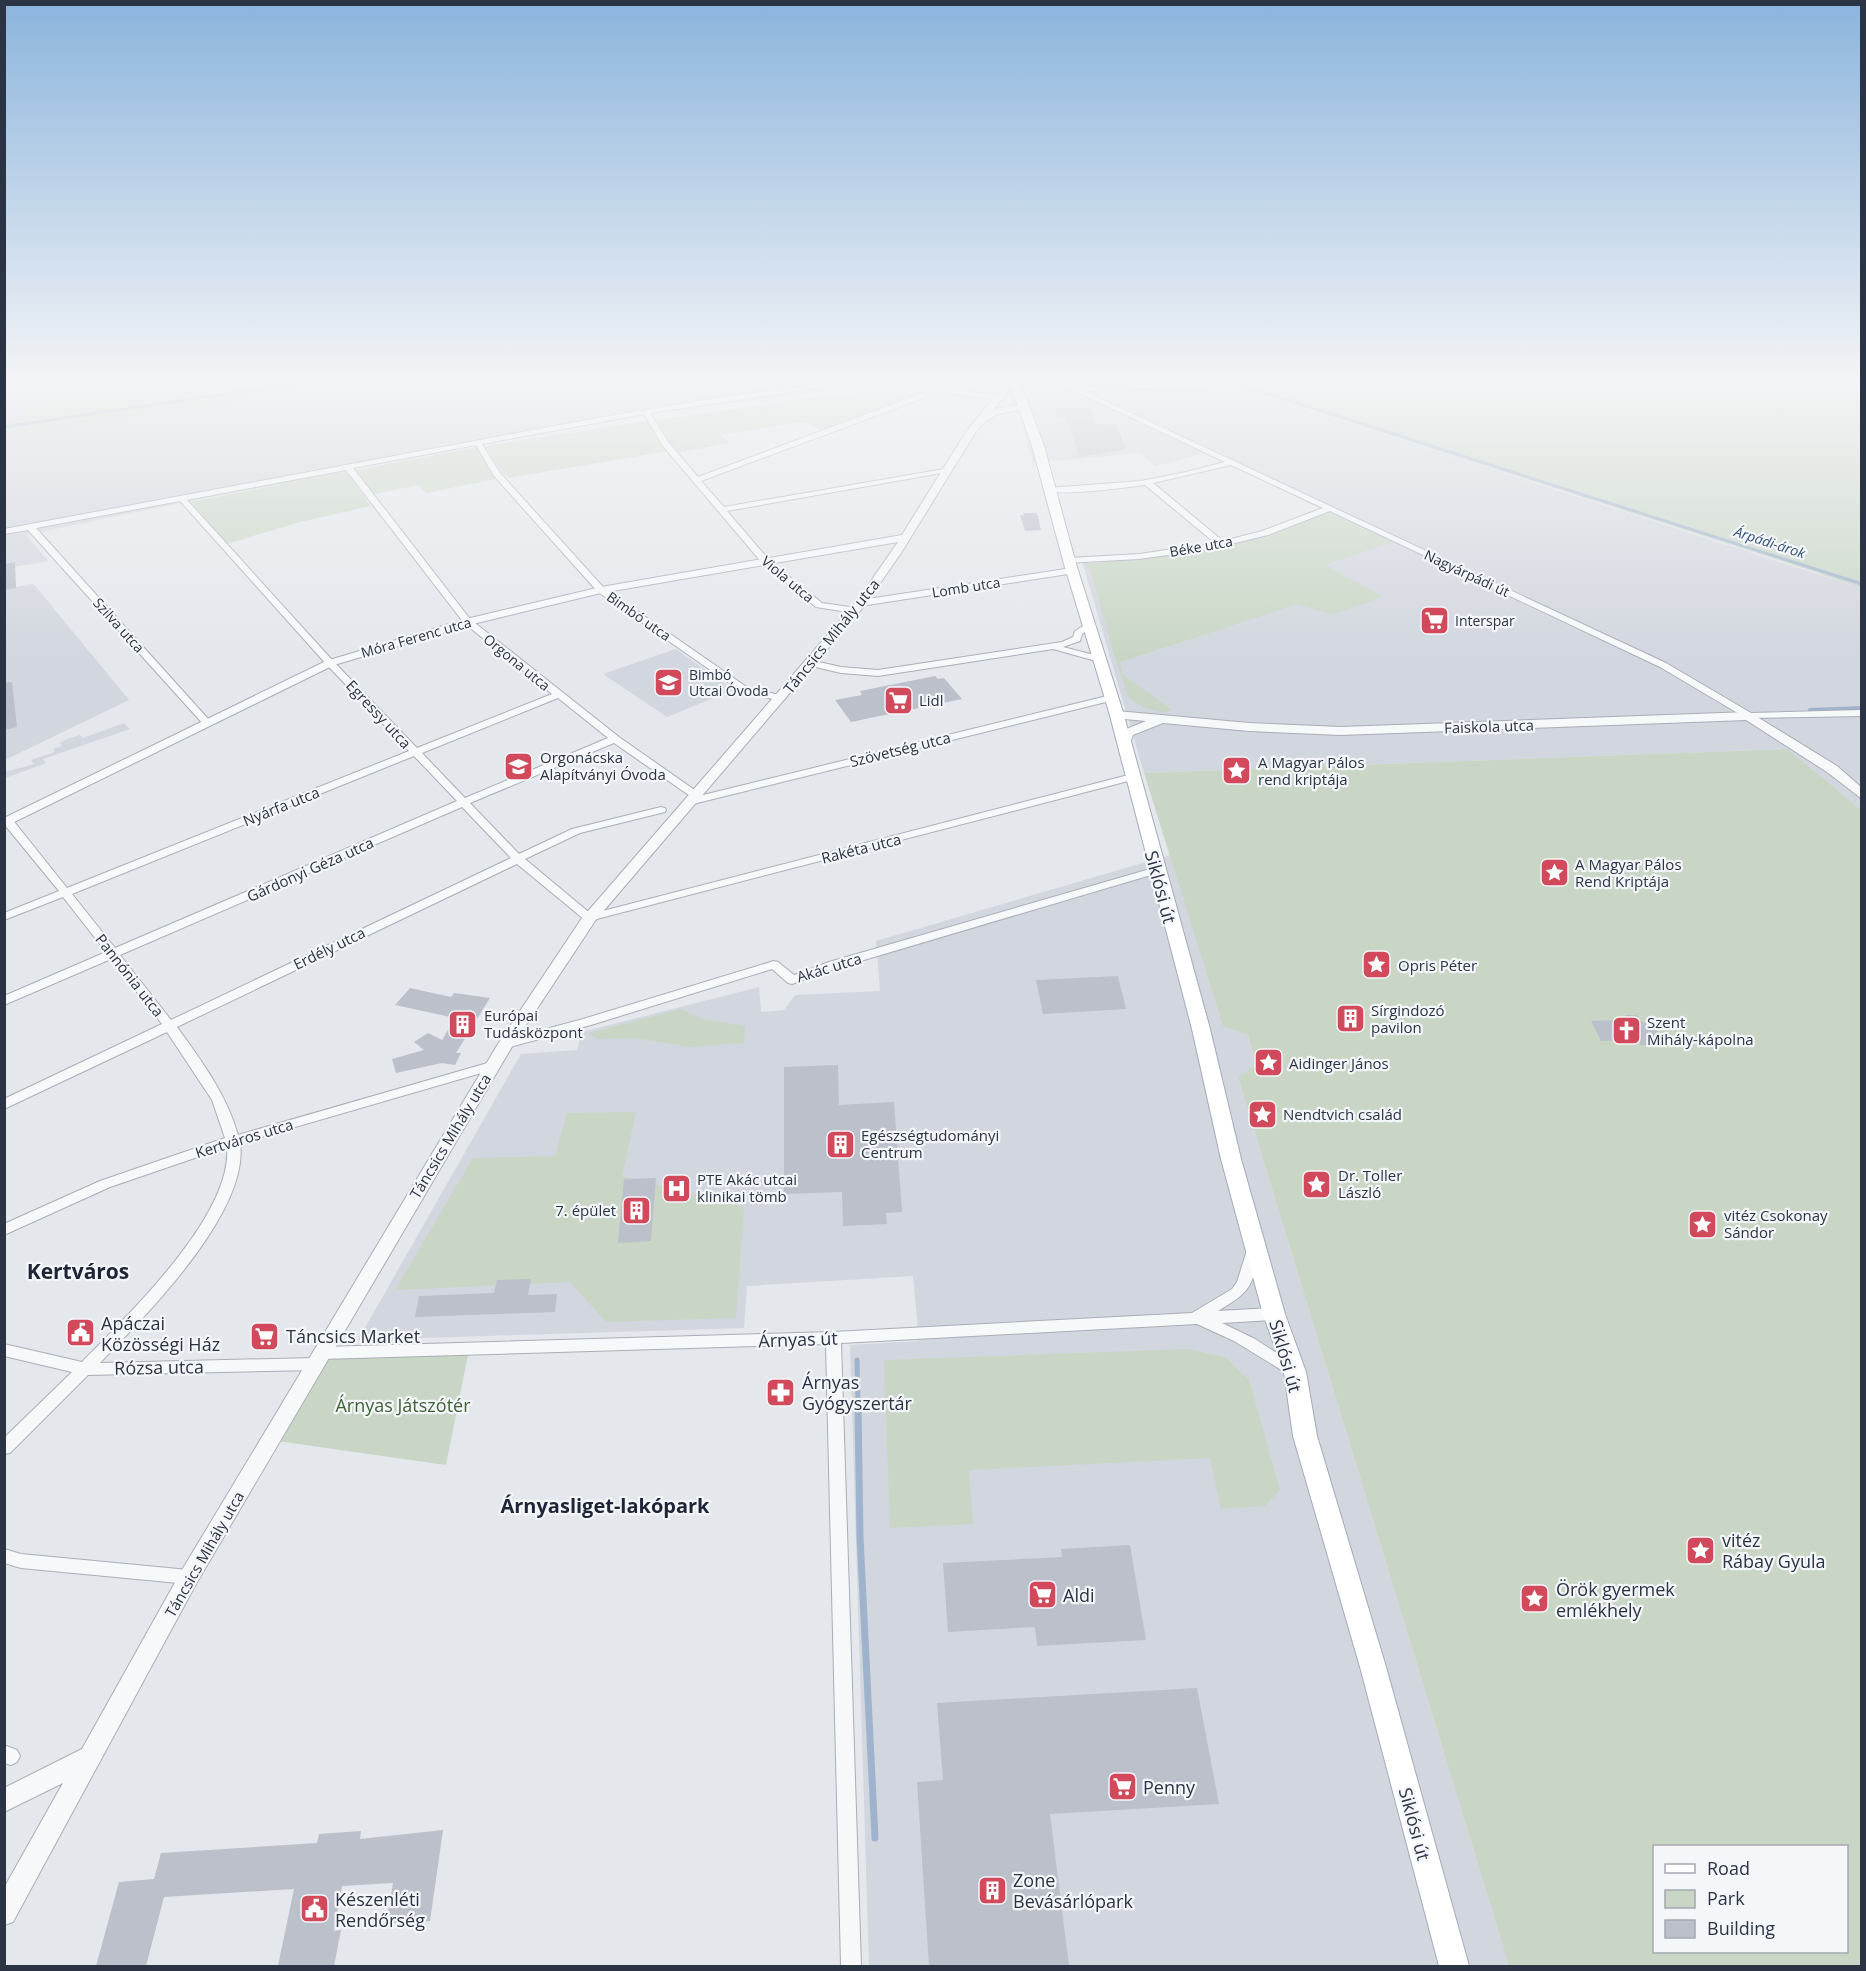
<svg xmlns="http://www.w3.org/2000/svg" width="1866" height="1971" viewBox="0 0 1866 1971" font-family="'Open Sans',sans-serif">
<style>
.built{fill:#d2d6de}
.green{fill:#c9d6c5;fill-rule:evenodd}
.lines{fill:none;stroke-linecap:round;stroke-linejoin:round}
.stream-far3{stroke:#9fb4cc;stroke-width:3}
.stream-far2{stroke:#9fb4cc;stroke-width:4}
.stream-far1{stroke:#9fb4cc;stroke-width:5}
.stream{stroke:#9fb4cc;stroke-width:7}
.building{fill:#bbc0ca}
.minor-casing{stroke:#a9aeb7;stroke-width:2}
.tertiary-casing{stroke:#a9aeb7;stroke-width:2}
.primary-casing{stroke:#a3abb8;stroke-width:2}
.minor{fill:#f7f8fa;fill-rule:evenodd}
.tertiary{fill:#f7f8fa;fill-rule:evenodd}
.primary{fill:#fff;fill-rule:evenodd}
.labels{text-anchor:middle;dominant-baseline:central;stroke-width:4.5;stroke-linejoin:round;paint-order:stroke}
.far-water-label{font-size:14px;font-style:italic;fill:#34527a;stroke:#f4f6f9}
.far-street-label{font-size:14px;fill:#2b3445;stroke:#f4f6f9}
.far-poi-label{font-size:14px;fill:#2b3445;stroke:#f4f6f9;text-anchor:start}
.street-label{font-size:15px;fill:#2b3445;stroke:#f4f6f9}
.poi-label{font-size:15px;fill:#2b3445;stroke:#f4f6f9;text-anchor:start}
.near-street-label{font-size:18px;fill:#2b3445;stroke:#f4f6f9}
.near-poi-label{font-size:18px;fill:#2b3445;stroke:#f4f6f9;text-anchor:start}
.near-park-label{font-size:18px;fill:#3f6138;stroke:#f4f6f9}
.near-neighbourhood-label{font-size:20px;font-weight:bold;fill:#1d2536;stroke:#f4f6f9}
.district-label{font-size:21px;font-weight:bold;fill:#1d2536;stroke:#f4f6f9}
</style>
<rect width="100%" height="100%" fill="#e4e7ec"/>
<path class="built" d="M4 380H185L45 401 24 418 5 421Z
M423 380H912L642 414 303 478 26 535 48 561 12 567 16 587 33 584 37 588 129 700 5 760V435L250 400Z
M998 380H1049L1071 389 1224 383 1861 588V858L1787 749 1144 773 1082 561 1128 558 1257 536 1325 511 1206 453 1155 466 1139 453 1033 463 1019 414Z
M676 649 733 690 667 717 603 674Z
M124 723 130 729 43 759 46 763 5 778V772L34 764 31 760 55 752 53 749 62 746 60 743 67 739 80 735 83 738Z
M1170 855 1223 1025 1248 1035 1256 1066 1238 1077 1509 1966H869L850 1345 919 1341 913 1276 747 1286 744 1328 358 1340 521 1054 577 1050 582 1032 759 987 761 1012 784 1010 795 995 880 991 876 941Z"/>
<path class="green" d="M185 380H423L250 400 5 435V421L24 418 22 410 45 401Z
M940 380H991L993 392 990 395 943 387 823 430 803 422 721 435 729 443 676 453 656 420Z
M1217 380H1861V588L1809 570Z
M647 421 668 451 509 478 501 472 485 446Z
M477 447 501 478 426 493 419 485 373 494 355 470Z
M346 471 371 506 300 522 227 544 191 502Z
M1329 513 1392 542 1325 565 1383 597 1332 615 1298 604 1120 662 1122 674 1172 710 1164 713 1143 707 1129 698 1114 655 1092 575 1086 564 1139 560 1260 539Z
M1787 749 1861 810V1966H1509L1238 1077 1256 1065 1248 1035 1223 1026 1144 773ZM1654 1846H1846V1952H1654Z
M681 1009 702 1019 745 1026 744 1043 689 1047 635 1038 597 1039 589 1033Z
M636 1112 622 1176 744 1207 736 1318 606 1322 570 1282 395 1290 473 1158 555 1156 567 1113Z
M1187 1349 1225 1357 1249 1380 1280 1490 1265 1506 1221 1509 1210 1458 969 1470 973 1524 890 1528 884 1360Z
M469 1350 446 1465 270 1440 322 1353Z"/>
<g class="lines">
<path class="stream-far3" d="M1225 380 1862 584
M4 427 320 380"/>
<path class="stream-far2" d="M1810 710 1862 708"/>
<path class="stream-far1" d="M857 1360 858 1407"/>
<path class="stream" d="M858 1405 860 1537 875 1838"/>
</g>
<path class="building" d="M1068 407 1090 408 1097 425 1116 424 1126 449 1080 457 1066 419H1058L1054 408Z
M1023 513H1037L1041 530 1025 531 1020 515H1024Z
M15 562 16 588 4 590V564Z
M935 676 938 679 944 678 962 699 851 722 835 700 862 695 860 691Z
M12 682 17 727 4 730V683Z
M1118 976 1126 1009 1043 1014 1036 980Z
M410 988 451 997 454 993 490 998 456 1053H461L455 1065 442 1063 396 1073 392 1059 424 1050 414 1042 428 1033 442 1040 455 1018 395 1005Z
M1625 1015H1637L1640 1021 1653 1026 1658 1032 1647 1045H1641L1638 1040 1601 1041 1591 1021 1627 1020Z
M838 1065 839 1105 894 1102 902 1212 886 1213 887 1224 843 1226 842 1192 784 1194V1067Z
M656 1178 651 1241 618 1243 624 1179Z
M531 1279 528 1295 557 1294 555 1312 415 1317 419 1296 494 1293 497 1280Z
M1130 1545 1146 1640 1037 1646 1035 1627 948 1632 943 1563 1062 1557 1061 1549Z
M1197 1688 1219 1804 1050 1814 1069 1966H929L917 1782 943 1780 937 1703Z
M443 1830 430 1921 386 1924 393 1883 342 1886 334 1931 341 1930 334 1966H278L294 1889 164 1897 146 1966H96L119 1882 154 1879 161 1853 317 1843 319 1834 361 1831 360 1839Z"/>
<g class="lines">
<defs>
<path id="minor" d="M848 380H870L650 413 669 443 698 477 936 388 1004 396V400H1001L940 392 701 481 724 507 950 468 951 470 947 472 727 511 769 560 822 603 857 608 858 610 854 613 816 607 763 564 663 446 644 414 482 444 500 473 604 588 748 688 784 696 786 698 781 701 742 692 598 592 494 476 476 445 353 468 470 619 619 737 699 793V796L1111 695 1116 698 1114 700 689 805 684 802 693 798 614 743 470 803 519 854 572 829 661 807 665 808 666 810 665 812 580 833 525 859 591 914 1132 774 1136 775 1137 777 1136 779 589 921 585 920 517 864 177 1027C201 1060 227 1095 238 1135L491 1062 497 1066 495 1069 240 1143C250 1212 145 1316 100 1363L315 1358 320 1360 323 1364 320 1368 315 1370 88 1375 10 1453 4 1454V1438L72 1372 4 1356V1344L82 1362C127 1316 233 1215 227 1147L110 1187 4 1235V1224L100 1181 225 1138 212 1100 167 1032 4 1109V1099L162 1024 111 959 4 1005V996L106 952 63 897 4 920V913L59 891 4 824V819H12L67 888 409 751 327 665 180 501 36 528 210 721 212 723 207 726 204 725 28 530 4 534V529L592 419 710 399ZM346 470 464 623 552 694 417 748 333 661 187 500ZM558 698 608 738 465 798 422 753ZM414 756 457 801 115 948 72 894ZM462 807 511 858 171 1020 120 955Z
M1052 380H1062L1077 387 1242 382V384L1240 385 1084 391 1666 663 1751 713 1862 710V716L1746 718 1660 667 1330 511 1268 535 1210 549 1139 559 1066 563V559L1069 558 1139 554 1215 543 1145 485C1128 487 1058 497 1046 490L1047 488 1141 481 1186 472 1225 462ZM1231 465 1323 508 1262 531 1223 541 1153 483Z
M1072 568 1075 569V573L861 606 857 603 861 600Z
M1089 622 1094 625 1082 634 1080 641 1063 647 1102 657V661H1096L1053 649 878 676 841 673 807 665 805 663 810 660 841 667 878 670 1062 642 1073 637 1075 631Z
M1157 867 1161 868 1163 870 1161 872 837 968 792 984 788 983 772 969 591 1025 506 1048 500 1044 502 1041 583 1019 774 961 778 962 794 975 829 962Z
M1254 1245 1259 1246 1261 1250C1250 1288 1253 1290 1218 1311L1274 1308 1279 1310 1281 1314 1279 1318 1274 1320 1222 1323 1255 1339 1298 1367 1301 1371 1298 1375 1293 1377 1234 1341 1197 1324 841 1343 861 1966H841L826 1344 322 1359 317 1357 314 1353 317 1349 322 1347 833 1332 1192 1313 1232 1289 1237 1282 1247 1250 1249 1246Z
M4 1549 21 1554 189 1570 195 1572 197 1577 195 1582 189 1584 21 1568 4 1563Z
M4 1745 17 1750 20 1756 17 1762 11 1765 4 1763Z"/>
<path id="tertiary" d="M1008 380H1017L994 409 1024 404 1029 407 1027 409C1000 414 994 410 975 433L901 553 865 605 595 921 513 1045 196 1584 13 1922 4 1925V1888L63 1783 4 1812V1788L82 1749 182 1570 498 1044 582 918 857 601 898 542 601 593 473 624 334 665 4 827V818L326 661 466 619 601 587 902 535 966 432Z
M1117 711 1249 723 1341 727 1749 712 1837 766 1862 788V799L1827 772 1746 720 1341 735 1249 731 1163 723 1133 735 1128 748 1124 749 1118 745 1124 730 1146 721 1113 718V712Z"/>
<path id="primary" d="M1009 380H1019L1044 446 1076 564 1123 712 1210 1029 1241 1159 1285 1314 1306 1372 1317 1436 1386 1667 1469 1966H1439L1360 1667 1293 1436 1284 1372 1263 1314 1221 1159 1192 1029 1109 712 1064 564 1032 446Z"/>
</defs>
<use href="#minor" class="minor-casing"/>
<use href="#tertiary" class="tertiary-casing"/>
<use href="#primary" class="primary-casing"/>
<use href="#minor" class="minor"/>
<use href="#tertiary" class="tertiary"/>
<use href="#primary" class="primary"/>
</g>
<linearGradient id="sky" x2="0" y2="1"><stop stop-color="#8bb4dd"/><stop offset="0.58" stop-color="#f3f4f6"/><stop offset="1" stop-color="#f3f4f6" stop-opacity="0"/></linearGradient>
<rect width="1866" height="656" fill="url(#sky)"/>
<defs>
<symbol id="supermarket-square" viewBox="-11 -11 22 22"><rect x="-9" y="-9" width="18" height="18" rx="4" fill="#d1495b" stroke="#f4f6f9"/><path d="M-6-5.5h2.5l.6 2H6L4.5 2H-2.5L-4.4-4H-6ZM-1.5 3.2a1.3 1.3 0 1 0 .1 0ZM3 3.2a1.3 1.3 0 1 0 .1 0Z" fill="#fff"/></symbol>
<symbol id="school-square" viewBox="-11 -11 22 22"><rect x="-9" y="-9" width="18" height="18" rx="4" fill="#d1495b" stroke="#f4f6f9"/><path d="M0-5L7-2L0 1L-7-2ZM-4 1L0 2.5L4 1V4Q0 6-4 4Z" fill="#fff"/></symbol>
<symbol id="sight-square" viewBox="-11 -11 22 22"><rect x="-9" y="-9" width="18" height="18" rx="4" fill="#d1495b" stroke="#f4f6f9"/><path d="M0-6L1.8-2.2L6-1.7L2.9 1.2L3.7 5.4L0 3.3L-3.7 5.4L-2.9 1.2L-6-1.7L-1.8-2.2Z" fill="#fff"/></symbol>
<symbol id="building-square" viewBox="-11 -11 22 22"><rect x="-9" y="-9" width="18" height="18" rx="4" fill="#d1495b" stroke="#f4f6f9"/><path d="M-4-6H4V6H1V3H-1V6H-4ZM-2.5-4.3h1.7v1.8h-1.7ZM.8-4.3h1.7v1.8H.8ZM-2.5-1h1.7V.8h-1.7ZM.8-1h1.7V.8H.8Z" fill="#fff"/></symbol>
<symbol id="church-square" viewBox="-11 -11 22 22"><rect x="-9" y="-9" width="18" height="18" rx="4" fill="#d1495b" stroke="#f4f6f9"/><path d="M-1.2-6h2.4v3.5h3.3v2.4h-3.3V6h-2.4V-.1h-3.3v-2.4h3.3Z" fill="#fff"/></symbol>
<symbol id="hospital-square" viewBox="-11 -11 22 22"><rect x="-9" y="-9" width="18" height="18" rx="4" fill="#d1495b" stroke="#f4f6f9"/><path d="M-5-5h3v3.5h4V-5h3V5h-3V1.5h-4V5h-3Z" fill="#fff"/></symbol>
<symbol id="civic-square" viewBox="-11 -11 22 22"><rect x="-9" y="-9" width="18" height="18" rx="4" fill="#d1495b" stroke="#f4f6f9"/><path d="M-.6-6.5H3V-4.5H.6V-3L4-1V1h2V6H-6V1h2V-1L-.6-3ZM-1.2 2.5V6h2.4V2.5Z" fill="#fff"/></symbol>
<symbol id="pharmacy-square" viewBox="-11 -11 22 22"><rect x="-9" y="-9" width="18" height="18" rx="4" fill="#d1495b" stroke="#f4f6f9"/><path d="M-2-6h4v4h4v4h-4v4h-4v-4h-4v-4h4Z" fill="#fff"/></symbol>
</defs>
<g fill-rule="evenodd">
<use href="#supermarket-square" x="1418" y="604" width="33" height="33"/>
<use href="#school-square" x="652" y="666" width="33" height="33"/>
<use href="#supermarket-square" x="882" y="684" width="33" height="33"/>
<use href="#school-square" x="502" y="750" width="33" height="33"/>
<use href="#sight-square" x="1220" y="754" width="33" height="33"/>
<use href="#sight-square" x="1538" y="856" width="33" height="33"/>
<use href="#sight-square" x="1360" y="948" width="33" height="33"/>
<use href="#building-square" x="1334" y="1002" width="33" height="33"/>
<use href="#building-square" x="446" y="1008" width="33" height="33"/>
<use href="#church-square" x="1610" y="1014" width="33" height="33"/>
<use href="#sight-square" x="1252" y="1046" width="33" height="33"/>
<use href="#sight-square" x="1246" y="1098" width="33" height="33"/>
<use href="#building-square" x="824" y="1128" width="33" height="33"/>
<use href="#sight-square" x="1300" y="1168" width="33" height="33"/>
<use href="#hospital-square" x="660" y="1172" width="33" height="33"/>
<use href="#building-square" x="620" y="1194" width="33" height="33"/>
<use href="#sight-square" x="1686" y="1208" width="33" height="33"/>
<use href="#civic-square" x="64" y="1316" width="33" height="33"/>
<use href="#supermarket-square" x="248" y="1320" width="33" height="33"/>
<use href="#pharmacy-square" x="764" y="1376" width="33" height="33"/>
<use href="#sight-square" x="1684" y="1534" width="33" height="33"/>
<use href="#supermarket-square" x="1026" y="1578" width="33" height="33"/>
<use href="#sight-square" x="1518" y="1582" width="33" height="33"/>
<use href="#supermarket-square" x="1106" y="1770" width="33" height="33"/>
<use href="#building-square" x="976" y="1874" width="33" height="33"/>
<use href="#civic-square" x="298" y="1892" width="33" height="33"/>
</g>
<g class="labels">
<g class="far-water-label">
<text transform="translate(1770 542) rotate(18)">Árpádi-árok</text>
</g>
<g class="far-street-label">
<text transform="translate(1201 546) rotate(-10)">Béke utca</text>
<text transform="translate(1467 573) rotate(25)">Nagyárpádi út</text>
<text transform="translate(788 579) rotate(40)">Viola utca</text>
<text transform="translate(966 587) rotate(-9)">Lomb utca</text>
<text transform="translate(639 616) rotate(35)">Bimbó utca</text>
<text transform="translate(119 625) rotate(48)">Szilva utca</text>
<text transform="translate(416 637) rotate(-16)">Móra Ferenc utca</text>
<text transform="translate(517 662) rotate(39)">Orgona utca</text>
</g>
<g class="far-poi-label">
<text x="1455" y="620">Interspar</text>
<text x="689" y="674">Bimbó<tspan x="689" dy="16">Utcai Óvoda</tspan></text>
</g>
<g class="street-label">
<text transform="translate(831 636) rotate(-51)">Táncsics Mihály utca</text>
<text transform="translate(379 714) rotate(47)">Egressy utca</text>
<text transform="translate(1489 726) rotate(-2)">Faiskola utca</text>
<text transform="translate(900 749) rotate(-14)">Szövetség utca</text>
<text transform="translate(281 806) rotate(-22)">Nyárfa utca</text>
<text transform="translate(861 848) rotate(-14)">Rakéta utca</text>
<text transform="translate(310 869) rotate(-24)">Gárdonyi Géza utca</text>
<text transform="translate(329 948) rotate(-26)">Erdély utca</text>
<text transform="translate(829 967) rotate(-17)">Akác utca</text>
<text transform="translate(130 975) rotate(52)">Pannónia utca</text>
<text transform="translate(450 1136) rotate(-59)">Táncsics Mihály utca</text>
<text transform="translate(244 1138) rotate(-17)">Kertváros utca</text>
<text transform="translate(204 1554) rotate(-60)">Táncsics Mihály utca</text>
</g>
<g class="poi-label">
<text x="919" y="700">Lidl</text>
<text x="540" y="757">Orgonácska<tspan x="540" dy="17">Alapítványi Óvoda</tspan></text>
<text x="1258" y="762">A Magyar Pálos<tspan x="1258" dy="17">rend kriptája</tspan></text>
<text x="1575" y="864">A Magyar Pálos<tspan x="1575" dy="17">Rend Kriptája</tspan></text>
<text x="1398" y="965">Opris Péter</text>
<text x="1371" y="1010">Sírgindozó<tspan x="1371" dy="17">pavilon</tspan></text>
<text x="484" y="1015">Európai<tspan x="484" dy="17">Tudásközpont</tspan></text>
<text x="1647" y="1022">Szent<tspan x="1647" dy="17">Mihály-kápolna</tspan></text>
<text x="1289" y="1063">Aidinger János</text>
<text x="1283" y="1114">Nendtvich család</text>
<text x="861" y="1135">Egészségtudományi<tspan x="861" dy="17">Centrum</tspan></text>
<text x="1338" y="1175">Dr. Toller<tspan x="1338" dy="17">László</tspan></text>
<text x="697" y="1179">PTE Akác utcai<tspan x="697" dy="17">klinikai tömb</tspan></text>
<text x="616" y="1210" text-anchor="end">7. épület</text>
<text x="1724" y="1215">vitéz Csokonay<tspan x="1724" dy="17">Sándor</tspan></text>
</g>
<g class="near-street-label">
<text transform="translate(1161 887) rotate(75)">Siklósi út</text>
<text transform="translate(798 1339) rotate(-2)">Árnyas út</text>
<text transform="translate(1286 1356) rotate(74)">Siklósi út</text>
<text transform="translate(159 1367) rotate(-1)">Rózsa utca</text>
<text transform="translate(1415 1824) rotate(75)">Siklósi út</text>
</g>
<g class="near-poi-label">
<text x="101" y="1323">Apáczai<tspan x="101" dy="21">Közösségi Ház</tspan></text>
<text x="286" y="1336">Táncsics Market</text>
<text x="802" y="1382">Árnyas<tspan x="802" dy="21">Gyógyszertár</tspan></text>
<text x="1722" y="1540">vitéz<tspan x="1722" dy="21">Rábay Gyula</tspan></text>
<text x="1556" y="1589">Örök gyermek<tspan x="1556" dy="21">emlékhely</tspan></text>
<text x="1063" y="1595">Aldi</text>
<text x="1143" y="1787">Penny</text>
<text x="1013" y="1880">Zone<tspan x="1013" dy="21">Bevásárlópark</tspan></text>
<text x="335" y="1899">Készenléti<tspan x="335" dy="21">Rendőrség</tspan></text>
</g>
<g class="near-park-label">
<text x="403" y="1405">Árnyas Játszótér</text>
</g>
<g class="near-neighbourhood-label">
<text x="605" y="1505">Árnyasliget-lakópark</text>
</g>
<g class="district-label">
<text x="78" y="1271">Kertváros</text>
</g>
</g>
<rect width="1866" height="1971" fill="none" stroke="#2b3445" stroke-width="12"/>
<rect x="1653" y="1845" width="195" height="108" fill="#f4f6f9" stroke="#a4a8b1" stroke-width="1.5"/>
<rect x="1665" y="1864" width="30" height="9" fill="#ffffff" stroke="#a4a8b1" stroke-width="1.5"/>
<text x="1707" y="1875" font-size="18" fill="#2b3445">Road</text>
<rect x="1665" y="1890" width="30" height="18" fill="#c9d6c5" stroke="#a4a8b1" stroke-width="1.5"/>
<text x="1707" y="1905" font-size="18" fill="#2b3445">Park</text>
<rect x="1665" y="1920" width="30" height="18" fill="#bbc0ca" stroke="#a4a8b1" stroke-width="1.5"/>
<text x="1707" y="1935" font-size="18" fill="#2b3445">Building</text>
</svg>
